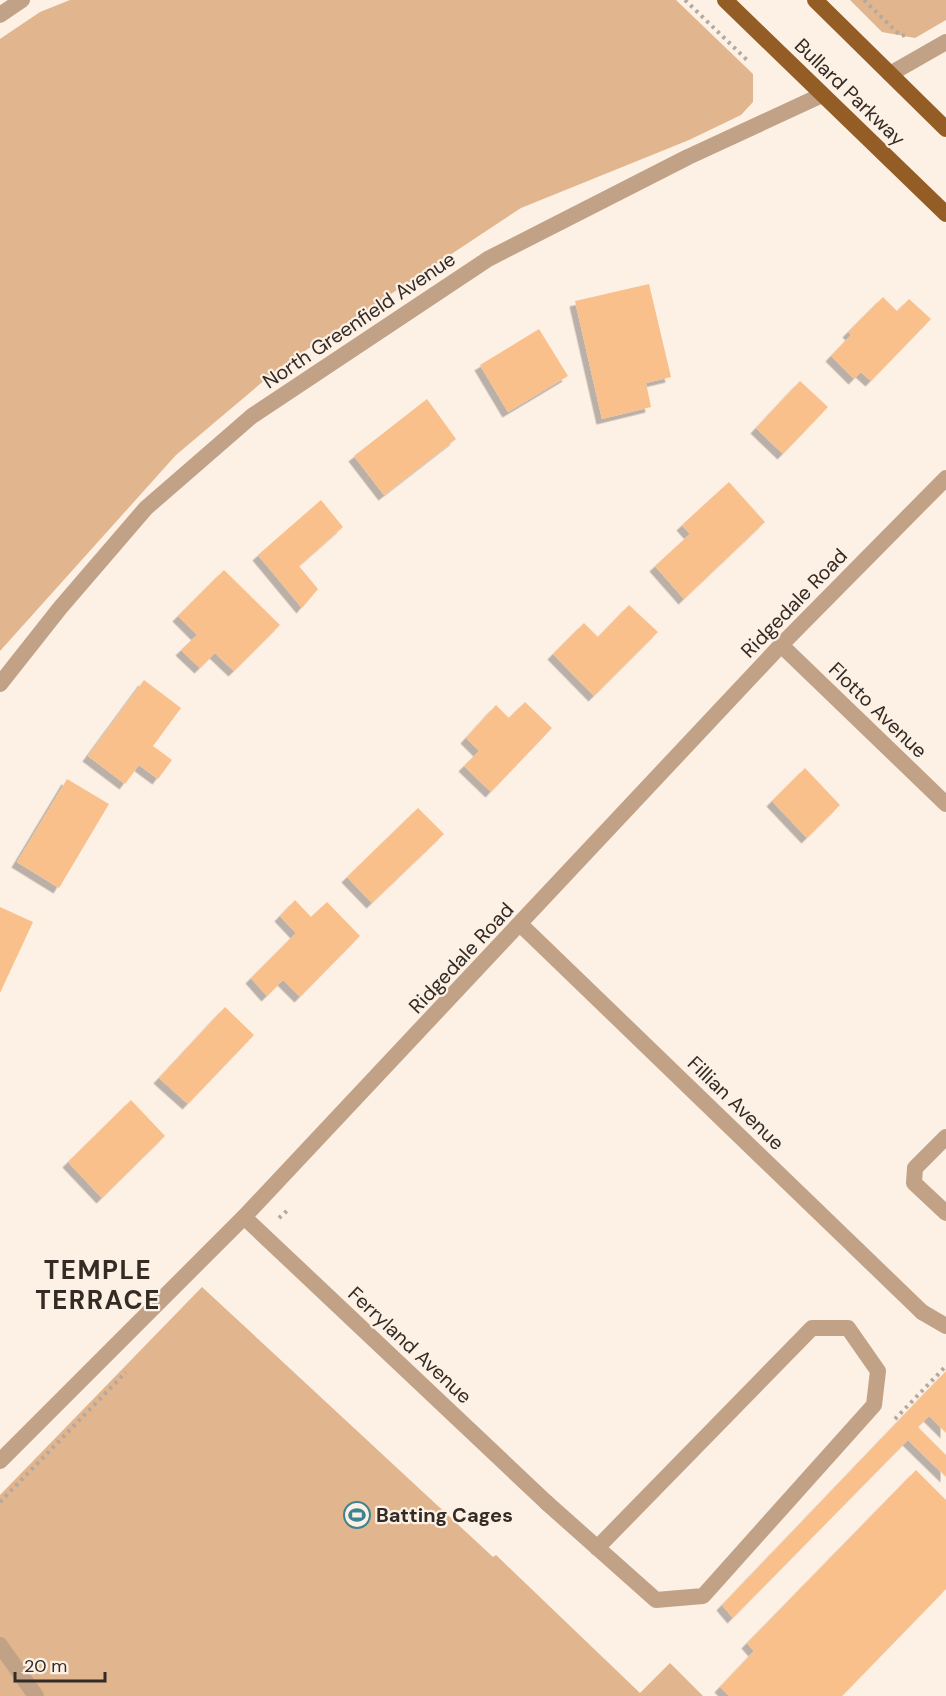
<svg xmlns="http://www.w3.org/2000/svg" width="946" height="1696" viewBox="0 0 946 1696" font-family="'DM Sans',sans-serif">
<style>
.green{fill:#e1b58e}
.building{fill:#fac08c;filter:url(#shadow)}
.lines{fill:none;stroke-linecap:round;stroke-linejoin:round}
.path{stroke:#b4a89f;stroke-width:4;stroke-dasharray:3 4.5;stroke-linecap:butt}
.service{stroke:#c1a286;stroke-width:16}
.minor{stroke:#c1a286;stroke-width:16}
.tertiary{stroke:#c1a286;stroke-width:16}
.primary{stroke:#935d25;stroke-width:16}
.labels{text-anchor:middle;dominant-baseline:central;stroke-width:4.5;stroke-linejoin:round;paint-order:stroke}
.street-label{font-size:20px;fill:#332b24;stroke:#fdf0e5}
.poi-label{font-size:20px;font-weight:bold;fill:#332b24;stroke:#fdf0e5;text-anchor:start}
.district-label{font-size:26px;font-weight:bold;letter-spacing:1.5px;fill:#332b24;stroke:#fdf0e5}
</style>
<defs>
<filter id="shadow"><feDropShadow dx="-5.5" dy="5.5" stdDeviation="0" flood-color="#0004"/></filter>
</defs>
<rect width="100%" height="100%" fill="#fdf0e5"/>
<path class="green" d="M70 0H676L753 74V102L741 115 689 140 521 208 279 368 176 455 0 651V39L40 12Z
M850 0H946V20L915 38 882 32Z
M202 1287 493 1557 496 1555 640 1693 670 1663 703 1696H0V1495Z"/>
<path class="building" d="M649 284 671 377 646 383 651 407 602 419 575 301Z
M883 297 897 311 909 299 931 319 871 381 861 372 854 379 831 356 851 335 848 332Z
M539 329 568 376 508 412 480 365Z
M800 381 828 407 783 454 756 428Z
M427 399 456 439 384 495 354 456Z
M729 482 765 522 684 599 655 566 690 534 682 525Z
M321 500 343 527 299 566 318 589 302 608 258 555Z
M224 570 280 625 234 671 215 653 200 668 181 650 197 635 178 616Z
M629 605 658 632 594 696 553 654 584 623 598 637Z
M144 680 181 708 153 746 172 760 158 779 139 765 125 784 88 756Z
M525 702 552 728 491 792 464 766 479 751 466 738 496 705 509 718Z
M805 768 840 805 807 838 772 801Z
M67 779 109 804 59 888 17 862Z
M418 808 444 834 372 903 347 877Z
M295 900 311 917 327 902 360 936 300 997 283 980 267 996 251 978 296 933 280 916Z
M0 907 33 922 0 993Z
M225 1007 254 1035 188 1104 159 1078Z
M131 1100 165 1136 102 1198 68 1162Z
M946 1371V1433L929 1416 918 1427 946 1455V1477L908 1440 733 1618 722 1605Z
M916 1470 946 1500V1589L842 1696H729L720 1687 754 1651 747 1643Z"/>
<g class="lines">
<path class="path" d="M685 0 747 60
M864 0 901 36 908 34
M279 1218 290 1208
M895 1419 946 1366
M0 1502 126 1372"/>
<path class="service" d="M946 1137 915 1168 914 1183 946 1213
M922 1312 946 1326
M547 1503 656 1600 703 1596 874 1405 878 1371 848 1328H812L597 1548
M0 1645 36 1696"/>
<path class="minor" d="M0 15 22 0
M890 74 946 42
M781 645 946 804
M0 684 60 608 146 508 252 416 488 259 688 157 822 95
M521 925 922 1312
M244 1217 547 1503"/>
<path class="tertiary" d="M0 1461 244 1217 781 645 946 478"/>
<path class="primary" d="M725 0 946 214
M815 0 946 129"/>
</g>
<defs>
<symbol id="stadium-ring" viewBox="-11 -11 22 22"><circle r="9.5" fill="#fdf0e5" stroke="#3e8391" stroke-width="1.5"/><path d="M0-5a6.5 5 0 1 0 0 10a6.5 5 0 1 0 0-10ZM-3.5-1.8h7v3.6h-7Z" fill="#3e8391"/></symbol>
</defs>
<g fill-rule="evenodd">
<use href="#stadium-ring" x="342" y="1500" width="30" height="30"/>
</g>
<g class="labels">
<g class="street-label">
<text transform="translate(850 92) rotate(44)">Bullard Parkway</text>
<text transform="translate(359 320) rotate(-34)">North Greenfield Avenue</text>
<text transform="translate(794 603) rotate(-46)">Ridgedale Road</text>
<text transform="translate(878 710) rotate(44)">Flotto Avenue</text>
<text transform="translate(461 958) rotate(-47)">Ridgedale Road</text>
<text transform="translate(736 1103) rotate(44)">Fillian Avenue</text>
<text transform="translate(410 1345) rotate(43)">Ferryland Avenue</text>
</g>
<g class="poi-label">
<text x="376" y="1515">Batting Cages</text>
</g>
<g class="district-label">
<text x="98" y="1270">TEMPLE<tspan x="98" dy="30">TERRACE</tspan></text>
</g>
</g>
<path d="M15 1672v9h90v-9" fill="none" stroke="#332b24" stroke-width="3"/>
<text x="24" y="1672" font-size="18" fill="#332b24" stroke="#fdf0e5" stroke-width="4.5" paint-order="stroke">20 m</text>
</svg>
